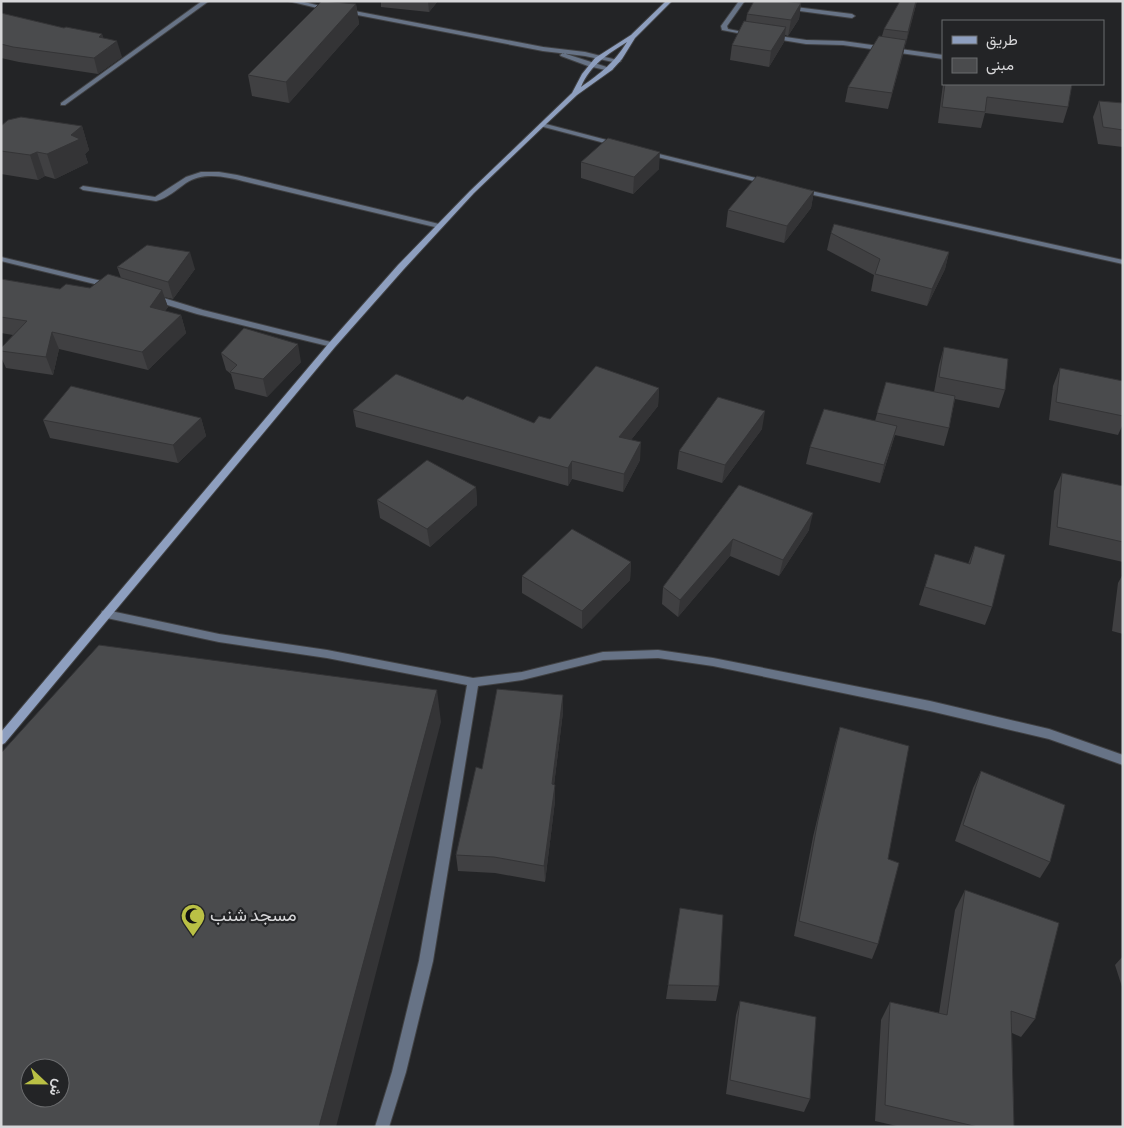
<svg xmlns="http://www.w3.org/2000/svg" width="1124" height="1128" viewBox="0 0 1124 1128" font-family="'Alegreya Sans',Vazirmatn,sans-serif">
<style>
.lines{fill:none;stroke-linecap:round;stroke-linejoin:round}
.street-casing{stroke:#404143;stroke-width:2}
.secondary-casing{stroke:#404143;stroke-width:2}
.street{fill:#677386;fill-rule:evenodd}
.secondary{fill:#8e9fbf;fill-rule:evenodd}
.wall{fill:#404042}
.shaded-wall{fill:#343436}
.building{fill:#4a4b4d;stroke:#343436;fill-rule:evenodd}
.labels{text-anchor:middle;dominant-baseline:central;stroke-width:4.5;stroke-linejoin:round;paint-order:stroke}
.near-poi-label{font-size:18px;fill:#d7d7d9;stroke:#232426;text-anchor:start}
</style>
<rect width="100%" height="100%" fill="#232426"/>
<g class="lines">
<defs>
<path id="street" d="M202 1H209L65 105H61V103Z
M288 1H300L333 9 330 11Z
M739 1 744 2 727 26 728 29 753 34V36L722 30 721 26Z
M787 6 852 14 855 16 852 18 785 9 784 8Z
M344 9 543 47 585 52 621 61 618 63 585 56 543 51 342 12 341 11Z
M772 35 806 40 843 41 943 55V59L843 45 806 44 770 38V36Z
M563 53 613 69 610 71 588 66 561 56 560 55Z
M542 123 618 143 619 144 616 146 540 126 539 125Z
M647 151 768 181 769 182 766 184 645 154 644 153Z
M201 172H219L237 175 439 224 443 226 439 228 247 182C227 177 204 171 186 183 176 190 168 198 156 201L83 190 80 188 83 186 155 197 186 177Z
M802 189 1123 260V264L800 192 798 191Z
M1 257 114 284 115 286 111 288 1 261Z
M151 296H157L203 310 335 343 336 345 332 347 197 314 151 300Z
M106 610 219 634 327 650 473 678 522 672 603 652 658 650 713 658 930 701 1049 729 1123 755V765L1049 739 930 711 713 666 658 658 603 660 522 680 478 686 433 961 406 1072 389 1127H375L392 1072 419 961 467 685 327 658 219 642 102 617 101 614 102 611Z"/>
<path id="secondary" d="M666 1H672L635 38 622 59 612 70 577 95 544 126 474 193 404 269 335 347 5 743 1 745V732L329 343 398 265 470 191 572 93 582 74 595 58 631 35ZM627 42C613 64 602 72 581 87 590 65 608 54 627 42Z"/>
</defs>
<use href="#street" class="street-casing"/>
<use href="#secondary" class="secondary-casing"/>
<use href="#street" class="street"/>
<use href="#secondary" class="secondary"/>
</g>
<path class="wall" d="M381 1H438L429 12 381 7Z
M917 1 888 109 845 102 848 87 882 36 884 29Z
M801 3 799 19 788 36 785 35 784 42 769 67 730 60 732 45 746 21 747 14Z
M356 4 359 24 289 103 252 96 248 75Z
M1 13 64 28 102 34 103 38 122 57 98 74 19 62 1 58Z
M943 84H1072L1068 107 1063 123 985 113 981 128 938 123Z
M1099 101 1123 103V147L1098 144 1093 117Z
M1 126H82L89 150 85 154 88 163 55 179 45 176 38 180 1 174Z
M581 162 659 169 633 194 581 178Z
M814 191 811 208 784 243 726 227 728 210Z
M831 233 949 252 945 269 927 306 871 291 874 275 827 250Z
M117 267 195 269 173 299 164 297 168 307 165 311 181 315 186 333 148 370 59 349 53 375 6 368 1 357V348L13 335 1 333V279L60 289 90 288 121 278Z
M944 347 1005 390 999 408 955 399 949 428 944 446 895 435 880 483 806 464 810 447 875 421 886 382 934 392 939 365Z
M221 353 301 362 267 397 235 389 231 374 226 370Z
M1060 368 1123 416V424L1118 435 1049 420 1053 386Z
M659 388 658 406 631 440 640 460 623 492 572 479 568 486 356 427 353 410 463 400 534 423 550 419Z
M201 418 206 436 178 463 50 438 43 420Z
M762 429 722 483 677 469 679 451Z
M1062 473 1123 486V562L1049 545 1054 491Z
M739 485 809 530 779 576 730 556 678 617 662 604 663 587Z
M476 487 477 505 430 547 380 518 377 500Z
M975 546 992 607 985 625 919 605 935 554 968 564Z
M631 562 630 580 582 629 522 593V576Z
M1123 574V634L1112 631 1118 583Z
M563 712 554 785H555V801L545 882 495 873 458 871 456 855 482 769Z
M840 727 888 859 878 944 872 959 794 936 813 837 835 744Z
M981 771 1050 862 1040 878 955 841 973 788Z
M965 890 1035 1019 1021 1037 1012 1033 1014 1127H901L875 1121 881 1020 890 1002 939 1013 955 910Z
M680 908 719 986 716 1001 666 999Z
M1123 956V990L1115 965Z
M740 1001 810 1099 804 1112 726 1094 736 1015Z"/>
<path class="shaded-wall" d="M428 1H438L429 12Z
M916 1H917L905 48 908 32Z
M801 3 799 19 788 36 791 20Z
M356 4 359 24 289 103 286 82Z
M786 27 784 42 769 67 771 51Z
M102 34 107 49 117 41 122 57 98 74 94 58 99 37Z
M906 40 903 55 888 109 892 93Z
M82 126 89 150 85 154 88 163 55 179 47 154Z
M37 152 45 176 38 180 30 155Z
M660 152 659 169 633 194 634 177Z
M814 191 811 208 784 243 787 226Z
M190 252 195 269 173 299 168 282Z
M949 252 945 269 927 306 932 289Z
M162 290 168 307 155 325 150 307Z
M181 315 186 333 148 370 142 352Z
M52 332 59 349 53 375 46 357Z
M298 344 301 362 267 397 263 379Z
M659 388 658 406 619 455V437Z
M765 411 762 429 722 483 725 465Z
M201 418 206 436 178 463 173 445Z
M897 426 892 444 880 483 884 465Z
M641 442 640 460 623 492 624 474Z
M572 461V479L568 486V468Z
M476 487 477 505 430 547 427 529Z
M813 513 809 530 779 576 783 560Z
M733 539 730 556 678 617 680 600Z
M631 562 630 580 582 629V611Z
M437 690 441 722 336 1127H319Z
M563 695V712L552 801V784Z
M555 785V801L545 882 544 866Z"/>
<path class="building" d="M322 1 356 4 286 82 248 75Z
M754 1H782L801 3 791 20 747 14Z
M900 1H916L908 32 884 29Z
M1 13 64 28 66 27 102 34 99 37 117 41 94 58 13 47 1 44Z
M744 21 786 27 771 51 732 45Z
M879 36 906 40 892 93 848 87Z
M945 84H1072L1068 107 987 97 985 112 942 107Z
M1099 101 1123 103V130L1103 127Z
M21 117 82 126 71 135 80 139 47 154 37 152 30 155 1 151V126L8 120Z
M608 138 660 152 634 177 581 162Z
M757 176 814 191 787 226 728 210Z
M834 224 949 252 932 289 875 274 880 259 831 233Z
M147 245 190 252 168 282 117 267Z
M108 274 162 290 150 307 181 315 142 352 52 332 46 357 1 351V348L27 321 1 317V279L60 289 66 284 90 288Z
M244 328 298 344 263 379 230 372 237 365 221 353Z
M944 347 1008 359 1005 390 939 377Z
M596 366 659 388 619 437 641 442 624 474 572 461 568 468 353 410 396 374 463 400 467 396 534 423 539 416 550 419Z
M1060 368 1123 381V416L1056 402Z
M886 382 955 396 949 428 877 413Z
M71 386 201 418 173 445 43 420Z
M718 397 765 411 725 465 679 451Z
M824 409 897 426 884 465 810 447Z
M427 460 476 487 427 529 377 500Z
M1062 473 1123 486V542L1057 527Z
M739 485 813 513 783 560 733 539 680 600 663 587Z
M572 529 631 562 582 611 522 576Z
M975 546 1005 555 992 607 925 587 935 554 970 564Z
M99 645 437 690 319 1127H1V753ZM30 1068H60V1098H30Z
M497 689 563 695 552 784 555 785 544 866 494 857 456 855 476 767 482 769Z
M840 727 909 746 888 859 899 863 878 944 799 921 818 820Z
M981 771 1065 805 1050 862 963 825Z
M965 890 1059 923 1035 1019 1011 1011 1014 1127H978L885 1105 890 1002 947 1015Z
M680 908 723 915 719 986 668 985Z
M740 1001 816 1017 810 1099 730 1080Z"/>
<defs>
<symbol id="mosque-pin" viewBox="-11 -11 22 30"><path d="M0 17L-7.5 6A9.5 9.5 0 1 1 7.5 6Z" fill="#bac045" stroke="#232426"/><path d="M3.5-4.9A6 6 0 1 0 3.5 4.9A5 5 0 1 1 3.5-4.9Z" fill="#111"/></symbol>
</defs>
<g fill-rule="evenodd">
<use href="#mosque-pin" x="179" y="902" width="28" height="38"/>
</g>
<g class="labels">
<g class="near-poi-label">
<text x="210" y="916">مسجد شنب</text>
</g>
</g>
<rect width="1124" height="1128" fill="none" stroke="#d7d7d9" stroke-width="5"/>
<rect x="942" y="20" width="162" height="65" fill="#232426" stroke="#6b6c6e"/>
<rect x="952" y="36" width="25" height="8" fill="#8e9fbf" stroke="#6b6c6e"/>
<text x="986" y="45" font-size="15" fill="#d7d7d9">طريق</text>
<rect x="952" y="58" width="25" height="15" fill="#4a4b4d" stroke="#6b6c6e"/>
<text x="986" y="70" font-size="15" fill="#d7d7d9">مبنى</text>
<g transform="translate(45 1083) rotate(112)"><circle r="24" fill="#232426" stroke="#6b6c6e"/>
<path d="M0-4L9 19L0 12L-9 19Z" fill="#bac045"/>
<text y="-8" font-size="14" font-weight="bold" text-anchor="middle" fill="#d7d7d9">ش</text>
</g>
</svg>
